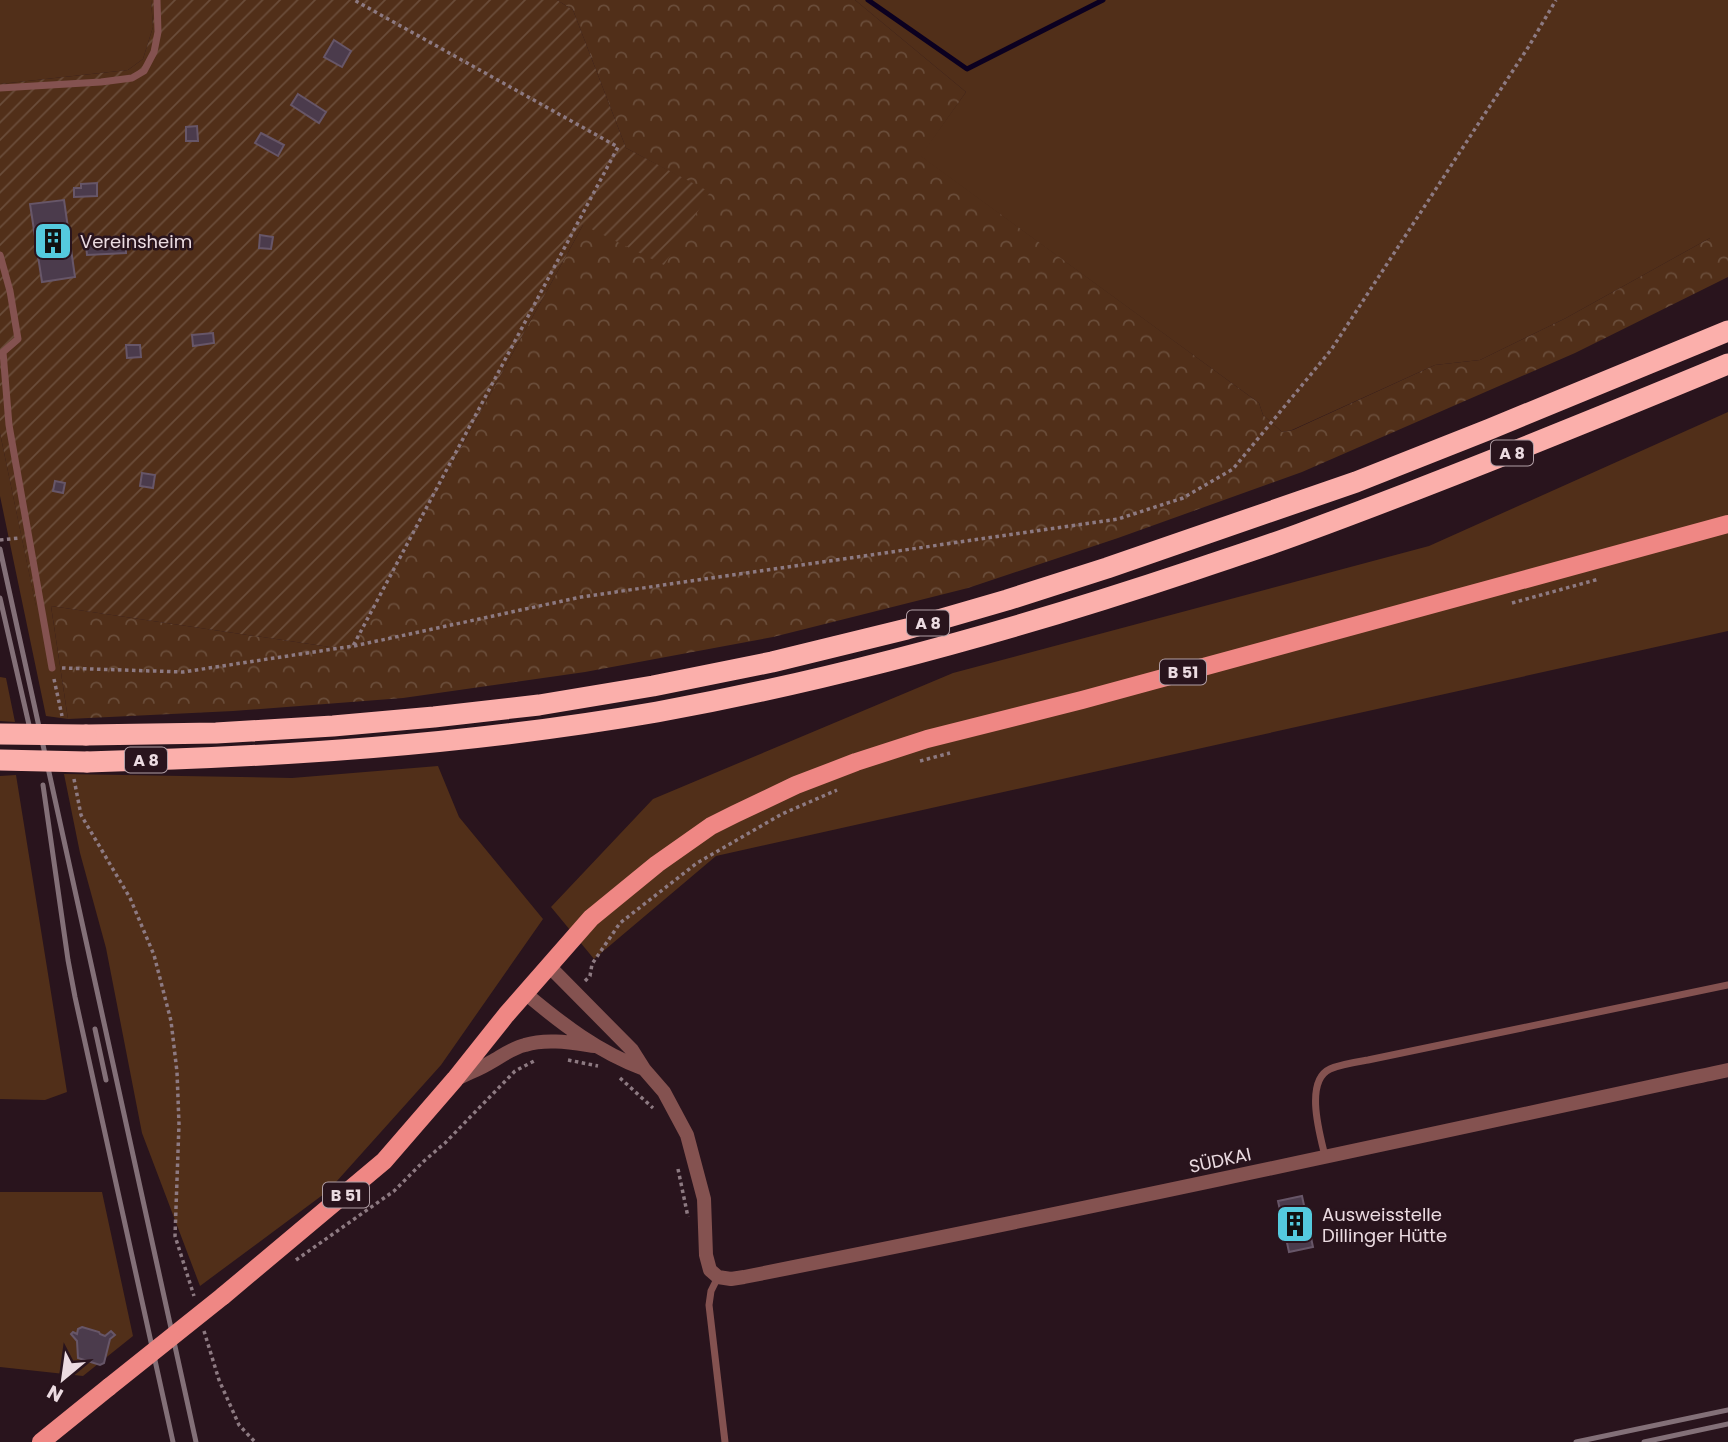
<svg xmlns="http://www.w3.org/2000/svg" width="1728" height="1442" viewBox="0 0 1728 1442" font-family="Poppins,sans-serif">
<style>
.grass{fill:#512f19}
.forest{fill:url(#forest-crowns)}
.garden{fill:url(#garden-furrows)}
.lines{fill:none;stroke-linecap:round;stroke-linejoin:round}
.stream{stroke:#0b0020;stroke-width:5}
.building{fill:#4b3b4c;stroke:#675668;stroke-width:2}
.path{stroke:#8d7a82;stroke-width:3.5;stroke-dasharray:3.5 3.5;stroke-linecap:butt}
.service{stroke:#845250;stroke-width:7}
.minor{stroke:#845250;stroke-width:14}
.primary{stroke:#ef8784;stroke-width:18}
.motorway{stroke:#fbafab;stroke-width:21}
.rail{stroke:#837078;stroke-width:5}
.primary-bridge{stroke:#ef8784;stroke-width:18}
.motorway-bridge{stroke:#fbafab;stroke-width:21}
.labels{text-anchor:middle;dominant-baseline:central;stroke-width:5;stroke-linejoin:round;paint-order:stroke}
.shield{fill:#29141d;stroke:#b19fa6;stroke-width:2}
.shield-label{font-size:16px;font-weight:bold;fill:#ebdbe1}
.poi-label{font-size:18px;fill:#ebdbe1;stroke:#29141d;text-anchor:start}
.street-label{font-size:18px;fill:#ebdbe1;stroke:#29141d}
</style>
<defs>
<pattern id="forest-crowns" width="20" height="18" patternUnits="userSpaceOnUse" patternTransform="scale(1.75)"><rect width="20" height="18" fill="#512f19"/><path d="M2 6a3 3 0 1 1 6 0M12 15a3 3 0 1 1 6 0" fill="none" stroke="#6a4d3a"/></pattern>
<pattern id="garden-furrows" width="10" height="10" patternUnits="userSpaceOnUse" patternTransform="scale(1.75)"><rect width="10" height="10" fill="#512f19"/><path d="M-1 1l2-2M0 10L10 0M9 11l2-2" fill="none" stroke="#6a4d3a"/></pattern>
</defs>
<rect width="100%" height="100%" fill="#29141d"/>
<path class="grass" d="M0 0H151L153 27 143 59 128 70 0 84Z
M855 0H1728V238H1710L1566 318 1480 360 1435 365 1292 430 1282 432 1263 415 1259 403 920 156 966 92Z
M1728 412V631L716 856 594 959 551 907 653 799 953 673 1429 546Z
M0 433 36 606H51L68 719 46 716 0 496Z
M0 677 6 678 15 722 0 721Z
M438 766 459 817 543 919 441 1065 328 1191 200 1286 142 1133 106 948 80 853 64 774 292 778Z
M16 775 67 1092 45 1100 0 1099V776Z
M0 1192H102L133 1336 83 1376 0 1367Z"/>
<path class="forest" d="M557 0H855L966 92 921 156 1259 403 1263 415 1282 432 1293 430 1435 365 1480 360 1566 318 1710 238H1728V277L1575 353 1302 472 1118 538 968 588 773 637 585 672 403 698 233 711 68 719 51 606 350 650 583 225 710 193 626 148 573 10Z"/>
<path class="garden" d="M151 0H557L573 10 626 148 710 192 664 265 583 225 350 650 51 606 36 607 0 433V84L128 70 143 59 153 27Z"/>
<g class="lines">
<path class="stream" d="M868 0 967 69 1103 0"/>
</g>
<path class="building" d="M334 40 351 51 342 67 324 57Z
M298 94 326 112 319 123 291 105Z
M197 126 198 141H186V127Z
M261 133 284 145 278 156 255 143Z
M97 183V196L74 197V188H81V184Z
M64 200 75 277 42 282 30 204Z
M260 235 273 237 271 249 259 248Z
M126 243V253L87 255 86 245Z
M213 333 214 343 193 346 192 335Z
M126 345H140L141 357 127 358Z
M142 473 155 475 153 488 140 486Z
M55 481 65 483 63 493 53 491Z
M1302 1196 1313 1247 1289 1252 1278 1201Z
M82 1327 99 1332 100 1334 105 1336 111 1331 115 1335 110 1339 104 1363 100 1365 78 1358 77 1341 71 1334 73 1332 77 1334 78 1329Z"/>
<g class="lines">
<path class="path" d="M0 540 19 538
M1512 603 1599 579
M354 646 581 597 1118 519 1183 498 1233 469 1331 350 1529 46 1556 0
M62 668 183 672 353 646 618 147 354 0
M54 679 62 716
M920 761 950 753
M74 779 81 815 130 898 154 955 171 1021 177 1072 179 1124 175 1236 194 1296
M585 981 590 976 592 964 620 923 697 863 782 814 837 790
M568 1060 598 1066
M620 1078 653 1108
M678 1169 688 1217
M296 1260 394 1191 424 1161 445 1143 515 1071 536 1060
M204 1331 219 1380 239 1425 255 1442"/>
<path class="service" d="M0 88 101 82 132 78 144 71 154 52 158 32 157 0
M0 255 10 291 18 339 3 352 9 425 52 668
M1325 1156C1320 1135 1304 1081 1330 1069 1341 1064 1356 1062 1368 1060L1728 985
M718 1277 711 1291 709 1305 725 1442"/>
<path class="minor" d="M549 966 632 1050 644 1069 664 1092 687 1135 704 1199 706 1255 710 1270 718 1277 731 1279 744 1277C1073 1212 1400 1141 1728 1070
M525 993C562 1024 598 1052 644 1069
M457 1079C468 1073 480 1069 491 1062 502 1056 512 1048 525 1045 547 1038 573 1043 595 1046"/>
<path class="primary" d="M223 1296 384 1161 455 1079 506 1015 591 918 657 864 711 826 735 814 796 785 856 762 927 739 1082 700 1728 524
M41 1442 109 1387"/>
<path class="motorway" d="M86 735 216 733 333 726 434 717 539 705 653 686 772 662 907 629 1007 600 1107 568 1356 482 1490 429 1728 331
M87 762C278 757 468 745 657 712 839 679 1018 629 1194 570 1229 558 1264 547 1299 534 1443 481 1586 423 1728 364"/>
<path class="rail" d="M0 549 196 1442
M0 598 32 738
M43 785 68 960 75 997 173 1442
M95 1029 106 1080
M1576 1442 1728 1410
M1644 1442 1728 1424"/>
<path class="primary-bridge" d="M109 1387 223 1296"/>
<path class="motorway-bridge" d="M0 734 86 735
M0 760 87 762"/>
</g>
<defs>
<symbol id="building-square" viewBox="-11 -11 22 22"><rect x="-9" y="-9" width="18" height="18" rx="4" fill="#54cade" stroke="#29141d"/><path d="M-4-6H4V6H1V3H-1V6H-4ZM-2.5-4.3h1.7v1.8h-1.7ZM.8-4.3h1.7v1.8H.8ZM-2.5-1h1.7V.8h-1.7ZM.8-1h1.7V.8H.8Z" fill="#111"/></symbol>
</defs>
<g fill-rule="evenodd">
<use href="#building-square" x="31" y="219" width="44" height="44"/>
<use href="#building-square" x="1273" y="1202" width="44" height="44"/>
</g>
<g class="labels">
<g class="shield">
<rect x="1491" y="440.5" width="42" height="25" rx="5"/>
<rect x="907" y="610.5" width="42" height="25" rx="5"/>
<rect x="1160" y="659.5" width="46" height="25" rx="5"/>
<rect x="125" y="747.5" width="42" height="25" rx="5"/>
<rect x="323" y="1182.5" width="46" height="25" rx="5"/>
</g>
<g class="shield-label">
<text x="1512" y="453">A 8</text>
<text x="928" y="623">A 8</text>
<text x="1183" y="672">B 51</text>
<text x="146" y="760">A 8</text>
<text x="346" y="1195">B 51</text>
</g>
<g class="poi-label">
<text x="80" y="241">Vereinsheim</text>
<text x="1322" y="1214">Ausweisstelle<tspan x="1322" dy="21">Dillinger Hütte</tspan></text>
</g>
<g class="street-label">
<text transform="translate(1220 1160) rotate(-12)">SÜDKAI</text>
</g>
</g>
<g transform="translate(63 1379) rotate(209)" stroke="#29141d" stroke-width="5" paint-order="stroke">
<path d="M0-5L12 26L0 18L-12 26Z" fill="#ebdbe1"/>
<text y="-10" font-size="19" font-weight="bold" text-anchor="middle" fill="#ebdbe1">N</text>
</g>
</svg>
